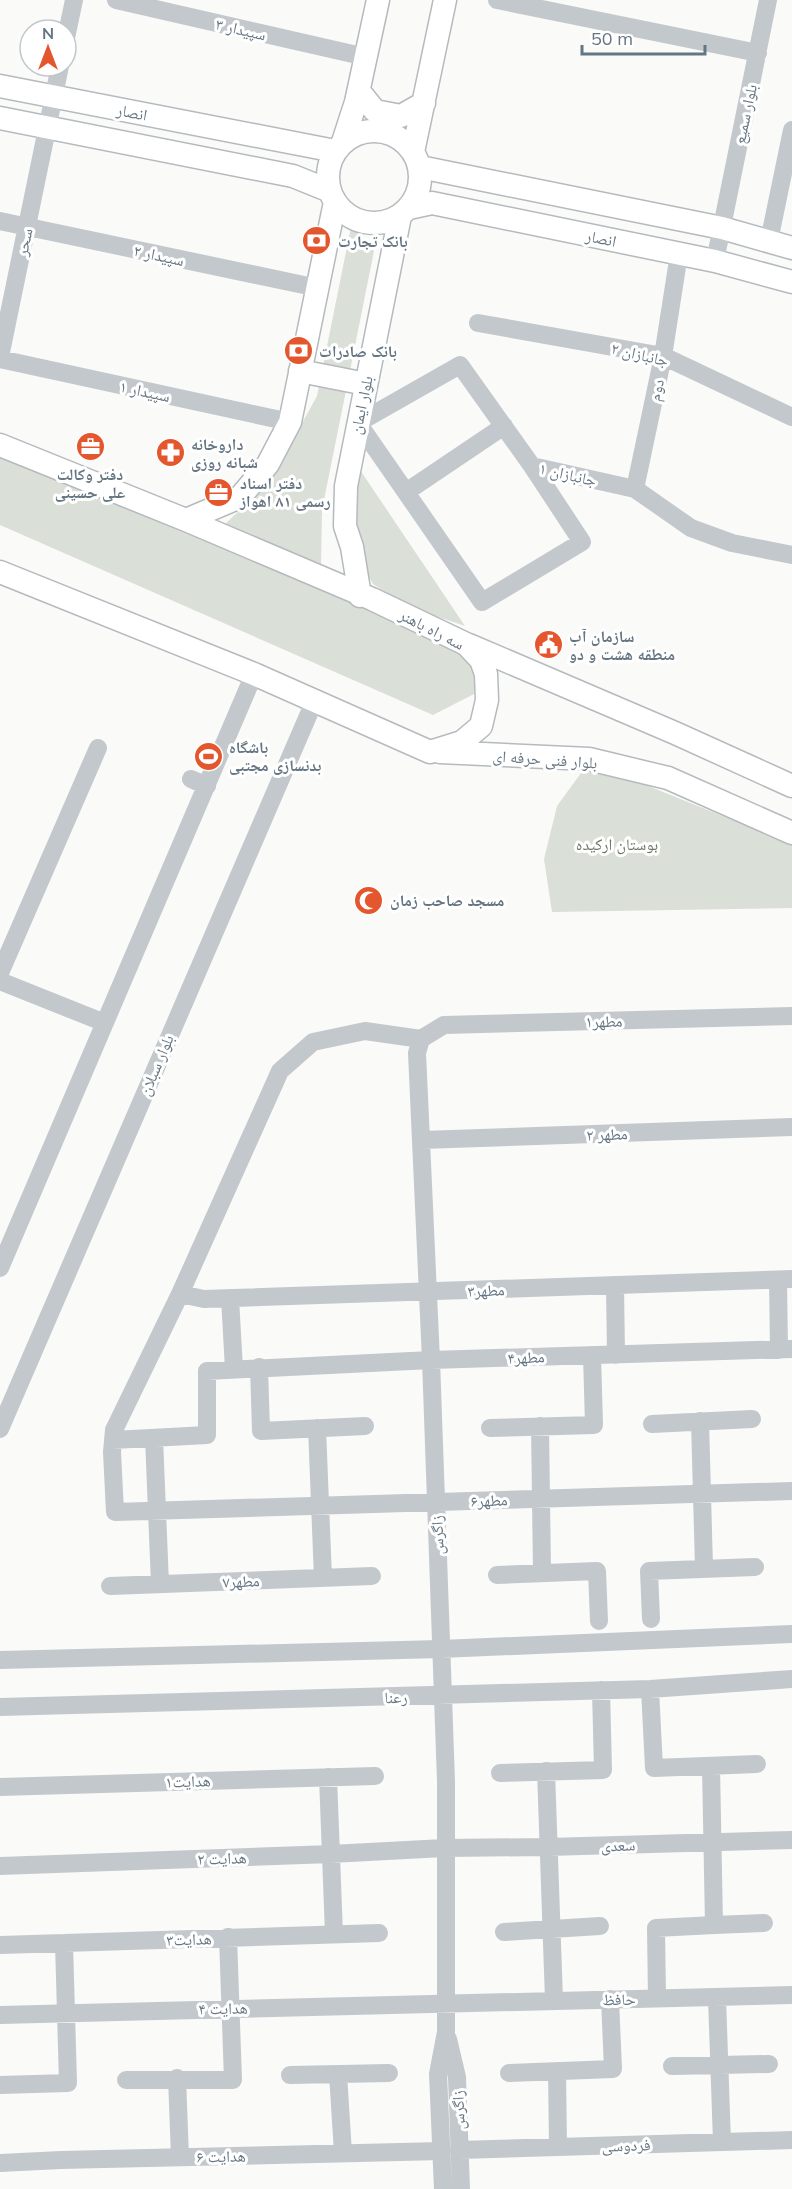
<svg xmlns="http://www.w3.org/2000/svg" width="792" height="2189" viewBox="0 0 792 2189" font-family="Mulish,'Noto Naskh Arabic',sans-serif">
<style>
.green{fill:#dadfd7}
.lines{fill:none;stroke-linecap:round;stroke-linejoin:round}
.major-casing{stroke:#b5babe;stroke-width:25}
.minor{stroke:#c3c8cc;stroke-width:18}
.major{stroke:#fff;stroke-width:22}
.labels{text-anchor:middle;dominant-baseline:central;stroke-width:6;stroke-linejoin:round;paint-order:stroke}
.street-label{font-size:16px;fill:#657683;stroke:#fff}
.poi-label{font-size:16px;font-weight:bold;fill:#657683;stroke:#fff;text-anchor:start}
.park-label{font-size:16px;fill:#687a64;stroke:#fff}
</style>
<rect width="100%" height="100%" fill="#fafaf8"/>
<path class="green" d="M351 227 374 251 322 510 321 565 224 525 269 483 317 396Z
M0 451 462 650 476 671 474 694 433 715 0 525Z
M358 467 465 626 409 607 373 584 358 558 351 527Z
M589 762 792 844V908L552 912 544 859 557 806Z"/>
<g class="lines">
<defs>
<path id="major" d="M0 86 335 151
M359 91 375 111 401 116 424 103
M0 118 293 176 330 191
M328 177a46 46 0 1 1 92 0a46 46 0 1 1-92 0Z
M343 142 356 102 378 0
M413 152 445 0
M420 167 722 228 792 248
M409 208 432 203 715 261 792 282
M300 371 366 384
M0 445 186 520 372 599 466 644 481 660 486 674 487 700 481 726 462 742 430 752 254 674 0 572
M186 520 240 497 268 464 290 422 335 202
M360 596 352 547 345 526 346 486 400 216
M469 645 675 733 792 786
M440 752 589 759 668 778 792 833"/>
</defs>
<use href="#major" class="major-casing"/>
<path class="minor" d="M116 0 366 57
M497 0 758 53
M66 38 74 0
M0 221 318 288
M769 241 792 130
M715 261 768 0
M478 323 663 356 792 417
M0 357 60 66
M0 359 290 422
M532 466 582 542 482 602 358 423 460 365 532 466 635 489 691 528 732 543 792 555
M635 489 663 356 679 254
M406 492 504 426
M191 779 207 786
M0 973 98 748
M0 981 105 1023
M421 1039 365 1031 313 1042 280 1071 180 1294 114 1430 112 1452 115 1512 792 1491
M421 1039 417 1053 431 1360 446 1781V2032L438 2074 443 2189
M421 1039 444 1025 792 1016
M422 1140 792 1127
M0 1268 254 674
M778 1280 779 1350
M615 1285 616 1355
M180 1294 204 1299 792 1279
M230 1298 234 1369
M259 1367 261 1431 365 1426
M700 1421 704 1568
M652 1424 752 1419
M540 1426 542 1572
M317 1428 323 1578
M490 1428 594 1425 592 1355
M0 1429 314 702
M154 1438 160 1584
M113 1440 207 1435V1371L431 1360 792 1349
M497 1575 597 1571 599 1621
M110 1586 372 1576
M651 1619 649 1571 755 1567
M0 1660 441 1649 792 1634
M650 1689 654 1768 757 1764
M0 1707 650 1689 792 1679
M711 1766 714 1925 764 1923
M546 1771 554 2000
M500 1773 603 1770 601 1690
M328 1777 334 1934
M0 1787 375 1776
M0 1866 331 1854 444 1848 548 1847 792 1840
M504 1932 600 1926
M0 1945 379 1933
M657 1998 656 1928 714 1925
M717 1998 722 2142
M0 2015 792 1995
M448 2039 457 2077 461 2189
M672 2066 769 2064
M557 2071 558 2147
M509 2073 613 2069 610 1999
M338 2074 343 2153
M290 2075 389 2073
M177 2078 180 2157
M126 2080H233L228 1937
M0 2085 68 2083 64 1943
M459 2150 792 2140
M0 2163 61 2160 442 2151"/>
<use href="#major" class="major"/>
</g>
<defs>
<symbol id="bank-disc" viewBox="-11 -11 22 22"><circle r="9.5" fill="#e4572e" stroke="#fff"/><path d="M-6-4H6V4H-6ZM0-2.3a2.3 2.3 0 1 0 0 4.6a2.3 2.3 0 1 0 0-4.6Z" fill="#fff"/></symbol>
<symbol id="office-disc" viewBox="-11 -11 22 22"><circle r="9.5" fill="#e4572e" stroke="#fff"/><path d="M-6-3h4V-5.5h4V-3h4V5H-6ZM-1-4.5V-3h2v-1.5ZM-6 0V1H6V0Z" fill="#fff"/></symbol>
<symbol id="pharmacy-disc" viewBox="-11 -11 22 22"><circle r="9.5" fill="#e4572e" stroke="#fff"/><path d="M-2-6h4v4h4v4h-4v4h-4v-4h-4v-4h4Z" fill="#fff"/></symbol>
<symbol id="civic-disc" viewBox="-11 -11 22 22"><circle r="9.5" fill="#e4572e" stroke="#fff"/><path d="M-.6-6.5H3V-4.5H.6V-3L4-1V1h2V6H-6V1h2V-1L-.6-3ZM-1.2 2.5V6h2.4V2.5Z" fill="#fff"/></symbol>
<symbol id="stadium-disc" viewBox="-11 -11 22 22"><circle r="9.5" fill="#e4572e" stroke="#fff"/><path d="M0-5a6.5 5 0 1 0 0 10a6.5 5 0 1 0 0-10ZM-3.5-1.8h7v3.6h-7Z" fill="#fff"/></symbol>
<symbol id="mosque-disc" viewBox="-11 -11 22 22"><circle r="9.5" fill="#e4572e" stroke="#fff"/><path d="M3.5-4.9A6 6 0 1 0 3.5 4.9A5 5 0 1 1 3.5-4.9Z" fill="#fff"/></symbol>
</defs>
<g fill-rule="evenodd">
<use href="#bank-disc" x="300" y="224" width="33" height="33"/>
<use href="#bank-disc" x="282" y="334" width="33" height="33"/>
<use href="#office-disc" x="74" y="430" width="33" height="33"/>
<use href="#pharmacy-disc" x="154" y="436" width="33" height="33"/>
<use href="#office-disc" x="202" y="476" width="33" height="33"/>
<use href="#civic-disc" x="532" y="628" width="33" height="33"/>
<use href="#stadium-disc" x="192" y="740" width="33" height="33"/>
<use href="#mosque-disc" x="352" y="884" width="33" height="33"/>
</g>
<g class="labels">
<g class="street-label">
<text transform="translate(241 29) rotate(13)">سپیدار ۳</text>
<text transform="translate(132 112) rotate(11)">انصار</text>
<text transform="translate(745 114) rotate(-78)">بلوار سمیع</text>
<text transform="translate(601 238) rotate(12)">انصار</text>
<text transform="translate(24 242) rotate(-78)">سحر</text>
<text transform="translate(159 255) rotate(12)">سپیدار ۲</text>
<text transform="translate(640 354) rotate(13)">جانبازان ۲</text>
<text transform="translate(656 390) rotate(-78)">دوم</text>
<text transform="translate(145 391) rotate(12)">سپیدار ۱</text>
<text transform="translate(361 405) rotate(-78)">بلوار ایمان</text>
<text transform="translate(568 474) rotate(13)">جانبازان ۱</text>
<text transform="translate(432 629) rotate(27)">سه راه باهنر</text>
<text transform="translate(545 759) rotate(4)">بلوار فنی حرفه ای</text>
<text transform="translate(604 1021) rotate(-1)">مطهر۱</text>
<text transform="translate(156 1065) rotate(-67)">بلوار سبلان</text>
<text transform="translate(607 1134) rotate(-2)">مطهر ۲</text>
<text transform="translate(486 1290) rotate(-2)">مطهر۳</text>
<text transform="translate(526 1357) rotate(-2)">مطهر۴</text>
<text transform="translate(489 1500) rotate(-2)">مطهر۶</text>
<text transform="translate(437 1535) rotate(-92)">زاگرس</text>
<text transform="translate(241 1581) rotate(-2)">مطهر۷</text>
<text transform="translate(396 1697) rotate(-1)">رعنا</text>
<text transform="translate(188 1781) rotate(-2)">هدایت۱</text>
<text transform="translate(618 1845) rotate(-2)">سعدی</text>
<text transform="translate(222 1858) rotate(-2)">هدایت ۲</text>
<text transform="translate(189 1939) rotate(-2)">هدایت۳</text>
<text transform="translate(619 1999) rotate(-1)">حافظ</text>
<text transform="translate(223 2008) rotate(-1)">هدایت ۴</text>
<text transform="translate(458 2110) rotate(-92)">زاگرس</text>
<text transform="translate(626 2145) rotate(-2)">فردوسی</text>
<text transform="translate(221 2156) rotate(-1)">هدایت ۶</text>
</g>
<g class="poi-label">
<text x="338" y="241">بانک تجارت</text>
<text x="319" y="351">بانک صادرات</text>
<text x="191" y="444">داروخانه<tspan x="191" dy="18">شبانه روزی</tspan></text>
<text x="90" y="474" text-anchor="middle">دفتر وکالت<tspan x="90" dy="18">علی حسینی</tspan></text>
<text x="240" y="483">دفتر اسناد<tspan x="240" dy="18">رسمی ۸۱ اهواز</tspan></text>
<text x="569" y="636">سازمان آب<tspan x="569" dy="18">منطقه هشت و دو</tspan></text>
<text x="229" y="747">باشگاه<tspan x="229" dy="18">بدنسازی مجتبی</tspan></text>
<text x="390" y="900">مسجد صاحب زمان</text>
</g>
<g class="park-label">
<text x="617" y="844">بوستان ارکیده</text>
</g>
</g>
<g transform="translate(48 48)"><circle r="28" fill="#ffffff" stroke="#c1c8cd" stroke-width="1.5"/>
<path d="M0-4.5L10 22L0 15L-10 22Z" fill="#e4572e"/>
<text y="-9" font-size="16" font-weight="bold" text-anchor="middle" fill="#657683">N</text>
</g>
<path d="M582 45v9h123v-9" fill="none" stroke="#657683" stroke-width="3"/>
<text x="591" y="45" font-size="18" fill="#657683" stroke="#ffffff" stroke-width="4.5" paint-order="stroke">50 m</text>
</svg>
